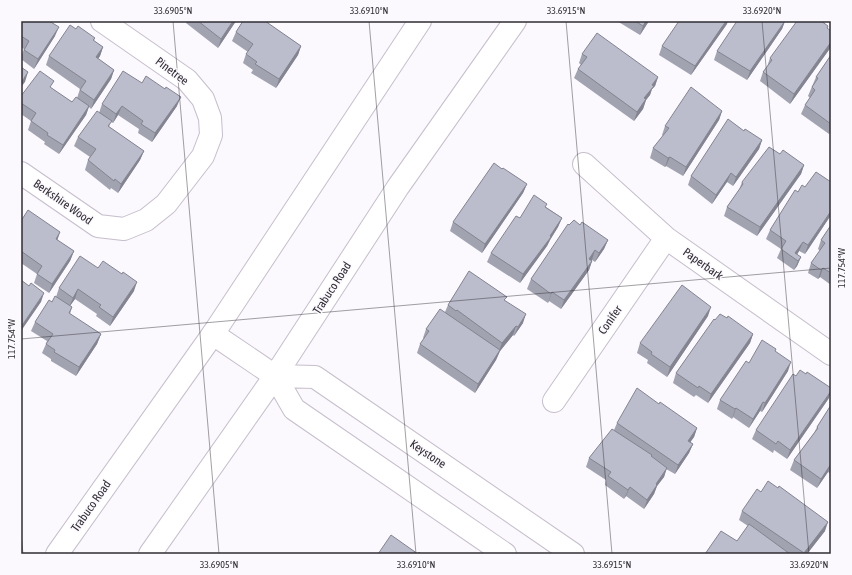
<svg xmlns="http://www.w3.org/2000/svg" width="852" height="575" viewBox="0 0 852 575" font-family="'Asap Condensed',sans-serif">
<style>
.lines{fill:none;stroke-linecap:round;stroke-linejoin:round}
.minor-casing{stroke:#c6becc;stroke-width:24}
.tertiary-casing{stroke:#c6becc;stroke-width:24}
.secondary-casing{stroke:#c6becc;stroke-width:24}
.minor{stroke:#fff;stroke-width:22}
.tertiary{stroke:#fff;stroke-width:22}
.secondary{stroke:#fff;stroke-width:22}
.wall{fill:#a1a3b0}
.shaded-wall{fill:#838490}
.building{fill:#bbbdcd;stroke:#838490}
.ticks{fill:none;stroke:#302d33;stroke-width:1;stroke-opacity:0.45}
.labels{text-anchor:middle;dominant-baseline:central;stroke-width:3;stroke-linejoin:round;paint-order:stroke}
.street-label{font-size:12px;fill:#302d33;stroke:#fbf8fe}
.neatline{fill:none;stroke:#302d33;stroke-width:1.5}
.ticks-label{font-size:10px;text-anchor:middle;fill:#302d33}
</style>
<rect width="100%" height="100%" fill="#fbf8fe"/>
<g class="lines">
<defs>
<path id="minor" d="M584 164 666 238 831 354
M21 173 98 226 124 229 146 220 166 204 203 156 211 135 210 118 203 99 187 80 102 21
M554 401 666 238"/>
<path id="tertiary" d="M213 334 275 376 294 409 505 554
M275 376 315 377 573 554"/>
<path id="secondary" d="M57 554 213 334 420 21
M150 554 275 376 398 187 515 21"/>
</defs>
<use href="#minor" class="minor-casing"/>
<use href="#tertiary" class="tertiary-casing"/>
<use href="#secondary" class="secondary-casing"/>
<use href="#minor" class="minor"/>
<use href="#tertiary" class="tertiary"/>
<use href="#secondary" class="secondary"/>
</g>
<path class="wall" d="M21 21 55 36 34 69 21 59V57L24 49 21 47Z
M187 21H236L218 48 186 23Z
M243 21H267L266 22 301 46 298 55 276 88 251 73 253 70 243 63 246 54 248 52 232 41 236 32Z
M617 21H649L640 35Z
M785 21 782 29 747 80 714 60 717 51Z
M727 24 691 75 659 55 662 46Z
M828 26 827 29 831 31V47L790 104 760 81 763 72 767 67 770 58Z
M76 29 95 38 94 41 103 47 100 56 98 59 114 70 111 79 91 109 89 107 86 115 59 154 44 144 45 142 28 130 31 121 21 114V96L51 88 72 102 77 98 80 89 46 65 49 56Z
M582 54 658 77 655 86 652 89 650 95 646 100 643 109 634 121 574 78 578 69 581 65 579 63Z
M831 55V131L829 134 801 114 805 105 810 98 808 96 816 77Z
M142 83 177 106 152 142 138 133 139 129 118 115 113 123 111 122 109 127 144 151 140 160 118 193 111 188 110 190 85 170 88 160 90 157 74 146 78 137 99 113 102 104Z
M722 111 719 120 683 176 666 166 665 167 650 158 653 148 663 136 662 135 665 126Z
M744 131 762 140 759 149 733 186 727 182 712 204 688 185 691 176Z
M780 154 804 165 801 174 757 236 724 216 727 207 739 190 742 182Z
M527 184 523 193 482 253 450 231 453 222Z
M798 192 831 215 805 254 799 251 797 255 801 257 797 266 794 270 777 258 781 249 766 239 770 230Z
M546 207 562 218 558 227 550 240 547 246 520 283 487 262 491 253 520 218Z
M21 221 60 232 57 240 74 251 70 261 49 293 34 283 37 274 21 263Z
M569 225H580L608 240 604 249 595 262 592 260 591 261H592L589 270 561 309 549 301 548 303 527 289 531 279Z
M831 225V285L820 277 818 279 808 273 811 263 820 251 818 249 821 240Z
M98 268 134 291 110 326 96 316 97 314 75 299 70 306 72 307 70 314 101 334 97 344 76 376 51 361V359L42 353 46 344 47 341 31 331 35 322 56 297 59 288Z
M505 301 523 323 514 336 513 335 500 351 496 360 475 393 417 353 420 344 424 338H423L426 329 445 312 448 305Z
M708 316 667 377 647 363 648 360 637 353 640 343Z
M727 318 753 334 750 343 708 403 696 395 694 397 673 383 676 373 715 320Z
M776 349 775 351 788 371 762 412 760 411 749 428 733 417 732 419 717 409 720 400 749 363Z
M829 398 787 459 774 450 773 453 752 439 756 430Z
M659 404 697 428 694 437 690 442 693 444 689 453 675 474 666 469 664 477 657 486 654 494 644 509 626 496 624 499 605 485 606 480 586 467 589 458 614 430 617 423Z
M831 405V474L828 472 817 488 790 470 794 460 814 433 817 427Z
M742 511 825 531 807 554H705L737 541 748 526 739 520Z"/>
<path class="shaded-wall" d="M233 21H236L218 48 221 39Z
M646 21H649L640 35 643 26Z
M726 21H728L727 24 691 75 695 66Z
M785 21 782 29 747 80 750 71Z
M59 27 55 36 34 69 38 59Z
M831 42V47L790 104 794 94Z
M301 46 298 55 276 88 279 79Z
M103 47 100 56 93 66 96 57Z
M114 70 111 79 91 109 94 100Z
M28 72 25 82 21 87V83Z
M658 77 655 86 652 89 650 95 646 100 643 109 634 121 637 112 644 98 652 85Z
M181 97 177 106 152 142 155 133Z
M89 106 86 115 59 154 63 145Z
M122 106 118 115 113 123 116 114Z
M722 111 719 120 683 176 686 167Z
M762 140 759 149 733 186 736 177Z
M144 151 140 160 118 193 121 184Z
M670 157 666 166 665 167 668 158Z
M804 165 801 174 757 236 760 227Z
M731 173 727 182 712 204 716 195Z
M527 184 523 193 482 253 485 244Z
M831 211V215L805 254 808 245Z
M562 218 558 227 550 240 547 246 520 283 523 274Z
M60 232 57 241 56 239Z
M608 240 604 249 595 262 599 253Z
M803 242 799 251 794 259 795 253Z
M595 250 592 260 586 268 589 259Z
M74 251 70 261 49 293 52 284Z
M801 257 797 266 794 270 798 261Z
M592 261 589 270 561 309 564 300Z
M823 268 820 277 818 279 821 270Z
M137 282 134 291 110 326 113 317Z
M78 289 75 299 69 307 73 298Z
M552 292 549 301 548 303 551 294Z
M44 293 41 302 21 331V327Z
M711 307 708 316 667 377 670 367Z
M526 314 523 323 514 336 518 327Z
M516 326 513 335 500 351 496 360 475 393 478 384 498 353 502 343Z
M101 334 97 344 76 376 79 367Z
M753 334 750 343 708 403 711 394Z
M791 362 788 371 762 412 765 403Z
M831 391 829 398 787 459 790 450Z
M763 402 760 411 749 428 753 419Z
M736 408 733 417 732 419 735 409Z
M697 428 694 437 685 450 688 441Z
M693 444 689 453 675 474 678 465Z
M831 464 828 472 817 488 821 479Z
M667 468 664 477 657 486 654 494 644 509 647 500 656 484Z
M630 487 626 496 624 499 628 490Z
M828 522 825 531 807 554H803Z"/>
<path class="building" d="M21 21H49L59 27 38 59 24 50 29 41 21 36Z
M198 21H233L221 39Z
M243 21H265L301 46 279 79 255 64 257 62 246 54 253 44 236 32Z
M635 21H646L643 26Z
M679 21H726L695 66 662 46Z
M737 21H785L750 71 717 51Z
M797 21H821L828 26 827 28 831 31V42L794 94 763 72 772 60 770 58Z
M70 25 76 29 78 26 95 38 93 40 103 47 96 57 114 70 94 100 80 90 86 81 49 56Z
M597 33 658 77 652 85 654 86 644 98 646 99 637 112 578 69 587 57 582 54Z
M831 55V124L805 105 815 90 812 87 818 78 816 77Z
M21 67 28 72 21 83Z
M40 71 54 81 50 87 72 102 76 97 89 106 63 145 47 135 48 133 31 121 36 113 21 103V96Z
M123 71 142 83 146 76 165 89 166 87 181 97 155 133 141 124 143 121 122 106 116 114 102 104Z
M691 87 722 111 686 167 670 157 668 158 653 148 669 128 665 126Z
M97 111 112 121 108 126 144 151 121 184 115 179 114 181 88 160 96 149 78 137Z
M728 119 744 131 745 129 762 140 736 177 731 173 716 195 691 176Z
M769 147 780 154 783 150 804 165 760 227 727 207 743 184 742 182Z
M494 163 502 169 503 168 527 184 485 244 453 222Z
M816 172 831 182V211L808 245 803 242 795 253 801 257 798 261 781 249 786 241 770 230 795 190 798 192 802 185 805 187Z
M534 195 547 204 545 207 562 218 550 236 551 237 523 274 491 253 516 216 520 218Z
M28 210 60 232 56 239 74 251 52 284 37 274 42 266 21 251V221Z
M574 220 580 225 582 222 608 240 599 253 595 250 589 259 592 261 564 300 552 292 551 294 531 279 568 224 569 225Z
M831 225V273L823 268 821 270 811 263 825 243 821 240Z
M80 256 98 268 103 261 122 274 123 272 137 282 113 317 99 307 101 305 78 289 73 298 59 288Z
M469 271 507 297 504 300 526 314 518 327 516 326 502 343 457 310 456 311 448 305Z
M21 280 29 286 31 283 44 293 21 327Z
M682 285 711 307 670 367 651 354 652 352 640 343Z
M55 296 72 307 69 313 101 334 79 367 54 352 55 350 46 344 53 334 35 322 49 300 52 302Z
M440 309 500 350 478 384 420 344 429 331 426 329Z
M720 314 727 318 728 316 753 334 711 394 699 386 698 388 676 373 714 319 715 320Z
M762 340 776 349 775 351 791 362 765 403 763 402 753 419 736 408 735 409 720 400 746 361 749 363Z
M800 370 806 374 807 372 831 388V391L790 450 778 441 776 444 756 430 793 374 796 376Z
M637 388 659 404 660 402 697 428 688 441 693 444 678 465 617 423Z
M831 405V464L821 479 794 460 818 428 817 427Z
M612 429 652 455 651 456 667 468 656 484 657 485 647 500 630 487 628 490 608 476 611 472 589 458Z
M768 481 778 488 779 486 828 522 804 553 742 511 757 489 761 492Z
M749 524 790 554H705L721 531 737 541Z
M391 535 418 554 419 552 421 554H378Z"/>
<path class="ticks" d="M173 21 219 554M369 21 416 554M566 21 612 554M762 21 809 554M21 339 831 268M21 535 23 554"/>
<g class="labels">
<g class="street-label">
<text transform="translate(172 71) rotate(37)">Pinetree</text>
<text transform="translate(63 202) rotate(35)">Berkshire Wood</text>
<text transform="translate(703 264) rotate(35)">Paperbark</text>
<text transform="translate(332 288) rotate(-57)">Trabuco Road</text>
<text transform="translate(610 320) rotate(-55)">Conifer</text>
<text transform="translate(428 454) rotate(34)">Keystone</text>
<text transform="translate(91 506) rotate(-55)">Trabuco Road</text>
</g>
</g>
<rect width="852" height="575" fill="none" stroke="#fbf8fe" stroke-width="44"/>
<rect x="22" y="22" width="808" height="531" class="neatline"/>
<g class="ticks-label">
<text x="173" y="14">33.6905°N</text>
<text x="369" y="14">33.6910°N</text>
<text x="566" y="14">33.6915°N</text>
<text x="762" y="14">33.6920°N</text>
<text transform="translate(841 268) rotate(-90)" y="4">117.754°W</text>
<text transform="translate(11 339) rotate(-90)" y="4">117.754°W</text>
<text x="219" y="568">33.6905°N</text>
<text x="416" y="568">33.6910°N</text>
<text x="612" y="568">33.6915°N</text>
<text x="809" y="568">33.6920°N</text>
</g>
</svg>
